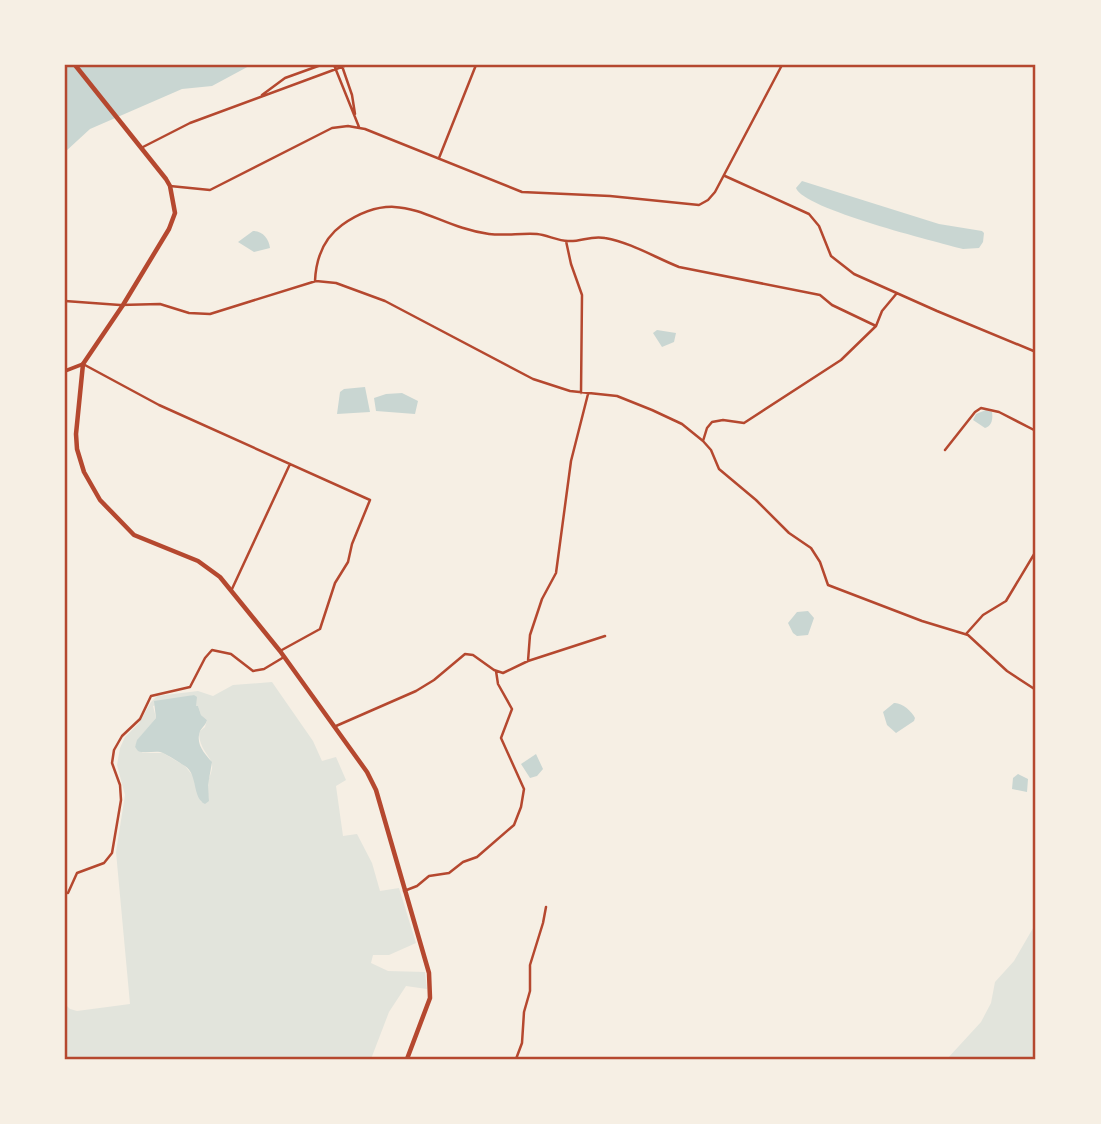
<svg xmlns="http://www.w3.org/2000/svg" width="1101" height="1124" viewBox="0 0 1101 1124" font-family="Cabin,sans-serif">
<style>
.green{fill:#e2e4dc;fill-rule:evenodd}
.water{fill:#c9d6d2}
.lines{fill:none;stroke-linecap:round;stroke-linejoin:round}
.minor{stroke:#b5482f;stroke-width:2.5}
.secondary{stroke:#b5482f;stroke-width:3.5}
.primary{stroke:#b5482f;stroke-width:4.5}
.neatline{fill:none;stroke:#b5482f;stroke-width:2.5}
</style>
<rect width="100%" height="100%" fill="#f6efe4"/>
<path class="green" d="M272 682 313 741 322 761 336 757 346 780 336 786 343 836 357 834 372 863 380 891 399 888 416 943 389 955H373L371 963 388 971 425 972 427 989 406 986 389 1012 371 1059H65V1004L70 1009 77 1011 130 1004 116 852 125 795 117 765 120 748 125 737 139 723 151 702 157 696 198 691 213 696 233 685ZM194 695 196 706H198L201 715 207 720 205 727 199 732C199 750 212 757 212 765 213 770 209 777 208 782 207 788 208 794 209 800L201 802 193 776 185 766 163 753H143L135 747 139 738 156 718 153 706Z
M1036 923V1059H947L981 1022 991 1003 995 982 1014 961Z"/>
<path class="water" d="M65 65H251L212 86 182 89 90 129 65 152Z
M802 181 939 224 982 231 984 233 983 242 979 248 963 249C937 242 803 209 796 188Z
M253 231C263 231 269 239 270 248L254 252 238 242Z
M657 330 676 333 674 342 662 347 653 333Z
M365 387 370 412 337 414 340 392 344 389Z
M402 393 418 401 415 414 376 411 374 398 386 394Z
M986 410 992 412C993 419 992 426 985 428L973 420 976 414Z
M808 611 814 618 808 635 797 636 793 633 788 623 797 612Z
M194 695 197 697 196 706H198L201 715 207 720C206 726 199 729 199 735 197 746 206 755 212 762L208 785 209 801 205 804C192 798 198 774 185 766 178 762 167 754 160 752 152 751 145 754 138 751L135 747 137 740 156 718 154 701Z
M894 703C901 702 912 711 915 718L914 721 896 733 887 725 883 712Z
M536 754 543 769 537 776 530 778 521 764Z
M1018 774 1028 779 1027 792 1012 789 1013 778Z"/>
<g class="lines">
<path class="minor" d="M334 65 359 127
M342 66 352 95 355 114
M262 95 285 78 321 65
M141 148 190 123 347 65
M439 158 476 65
M725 176 809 214 819 226 831 256 854 274 937 311 1036 352
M170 186 210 190 332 128 348 126 365 129 522 192 610 196 699 205 708 200 715 192 782 65
M566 241 571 264 582 295 581 393
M315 281C316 259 324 238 342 225 402 183 430 226 489 234 505 236 520 233 537 234 547 235 558 241 568 241 581 242 591 235 605 238 632 243 654 257 679 267L820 295 832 305 876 326
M897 293 882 311 876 326 841 360 744 423 723 420 712 422 707 428 703 441 711 450 719 469 756 500 789 533 811 548 820 562 828 585 922 621 968 635 1007 671 1036 690
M65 301 120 305 160 304 189 313 210 314 316 281 336 283 385 301 533 379 570 391 617 396 652 410 682 424 703 441
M83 364 159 405 370 500 352 544 348 562 335 583 320 629 280 651
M945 450 975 412 981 408 999 412 1036 431
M232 589 290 464
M966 634 983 615 1006 601 1036 551
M528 661 530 635 542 599 556 573 571 461 588 394
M336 726 416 691 434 680 465 654 473 655 494 670 503 673 528 661 605 636
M404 891 417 886 429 876 449 873 463 862 477 857 514 825 521 807 524 789 501 738 512 709 498 684 496 671
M68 893 77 873 104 863 112 853 121 800 120 785 112 763 114 750 122 736 140 719 151 696 190 687 205 658 212 650 231 654 253 671 264 669 284 657
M516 1059 522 1043 524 1012 530 991V965L543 923 546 907"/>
<path class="secondary" d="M65 371 83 364"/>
<path class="primary" d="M75 65 166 179 170 186 175 213 169 229 123 305 83 364 76 434 77 449 84 472 100 500 134 535 198 561 220 577 280 651 367 772 376 790 429 973 430 998 407 1059"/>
</g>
<rect width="1101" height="1124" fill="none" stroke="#f6efe4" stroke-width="133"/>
<rect x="66" y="66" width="968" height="992" class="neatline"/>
</svg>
